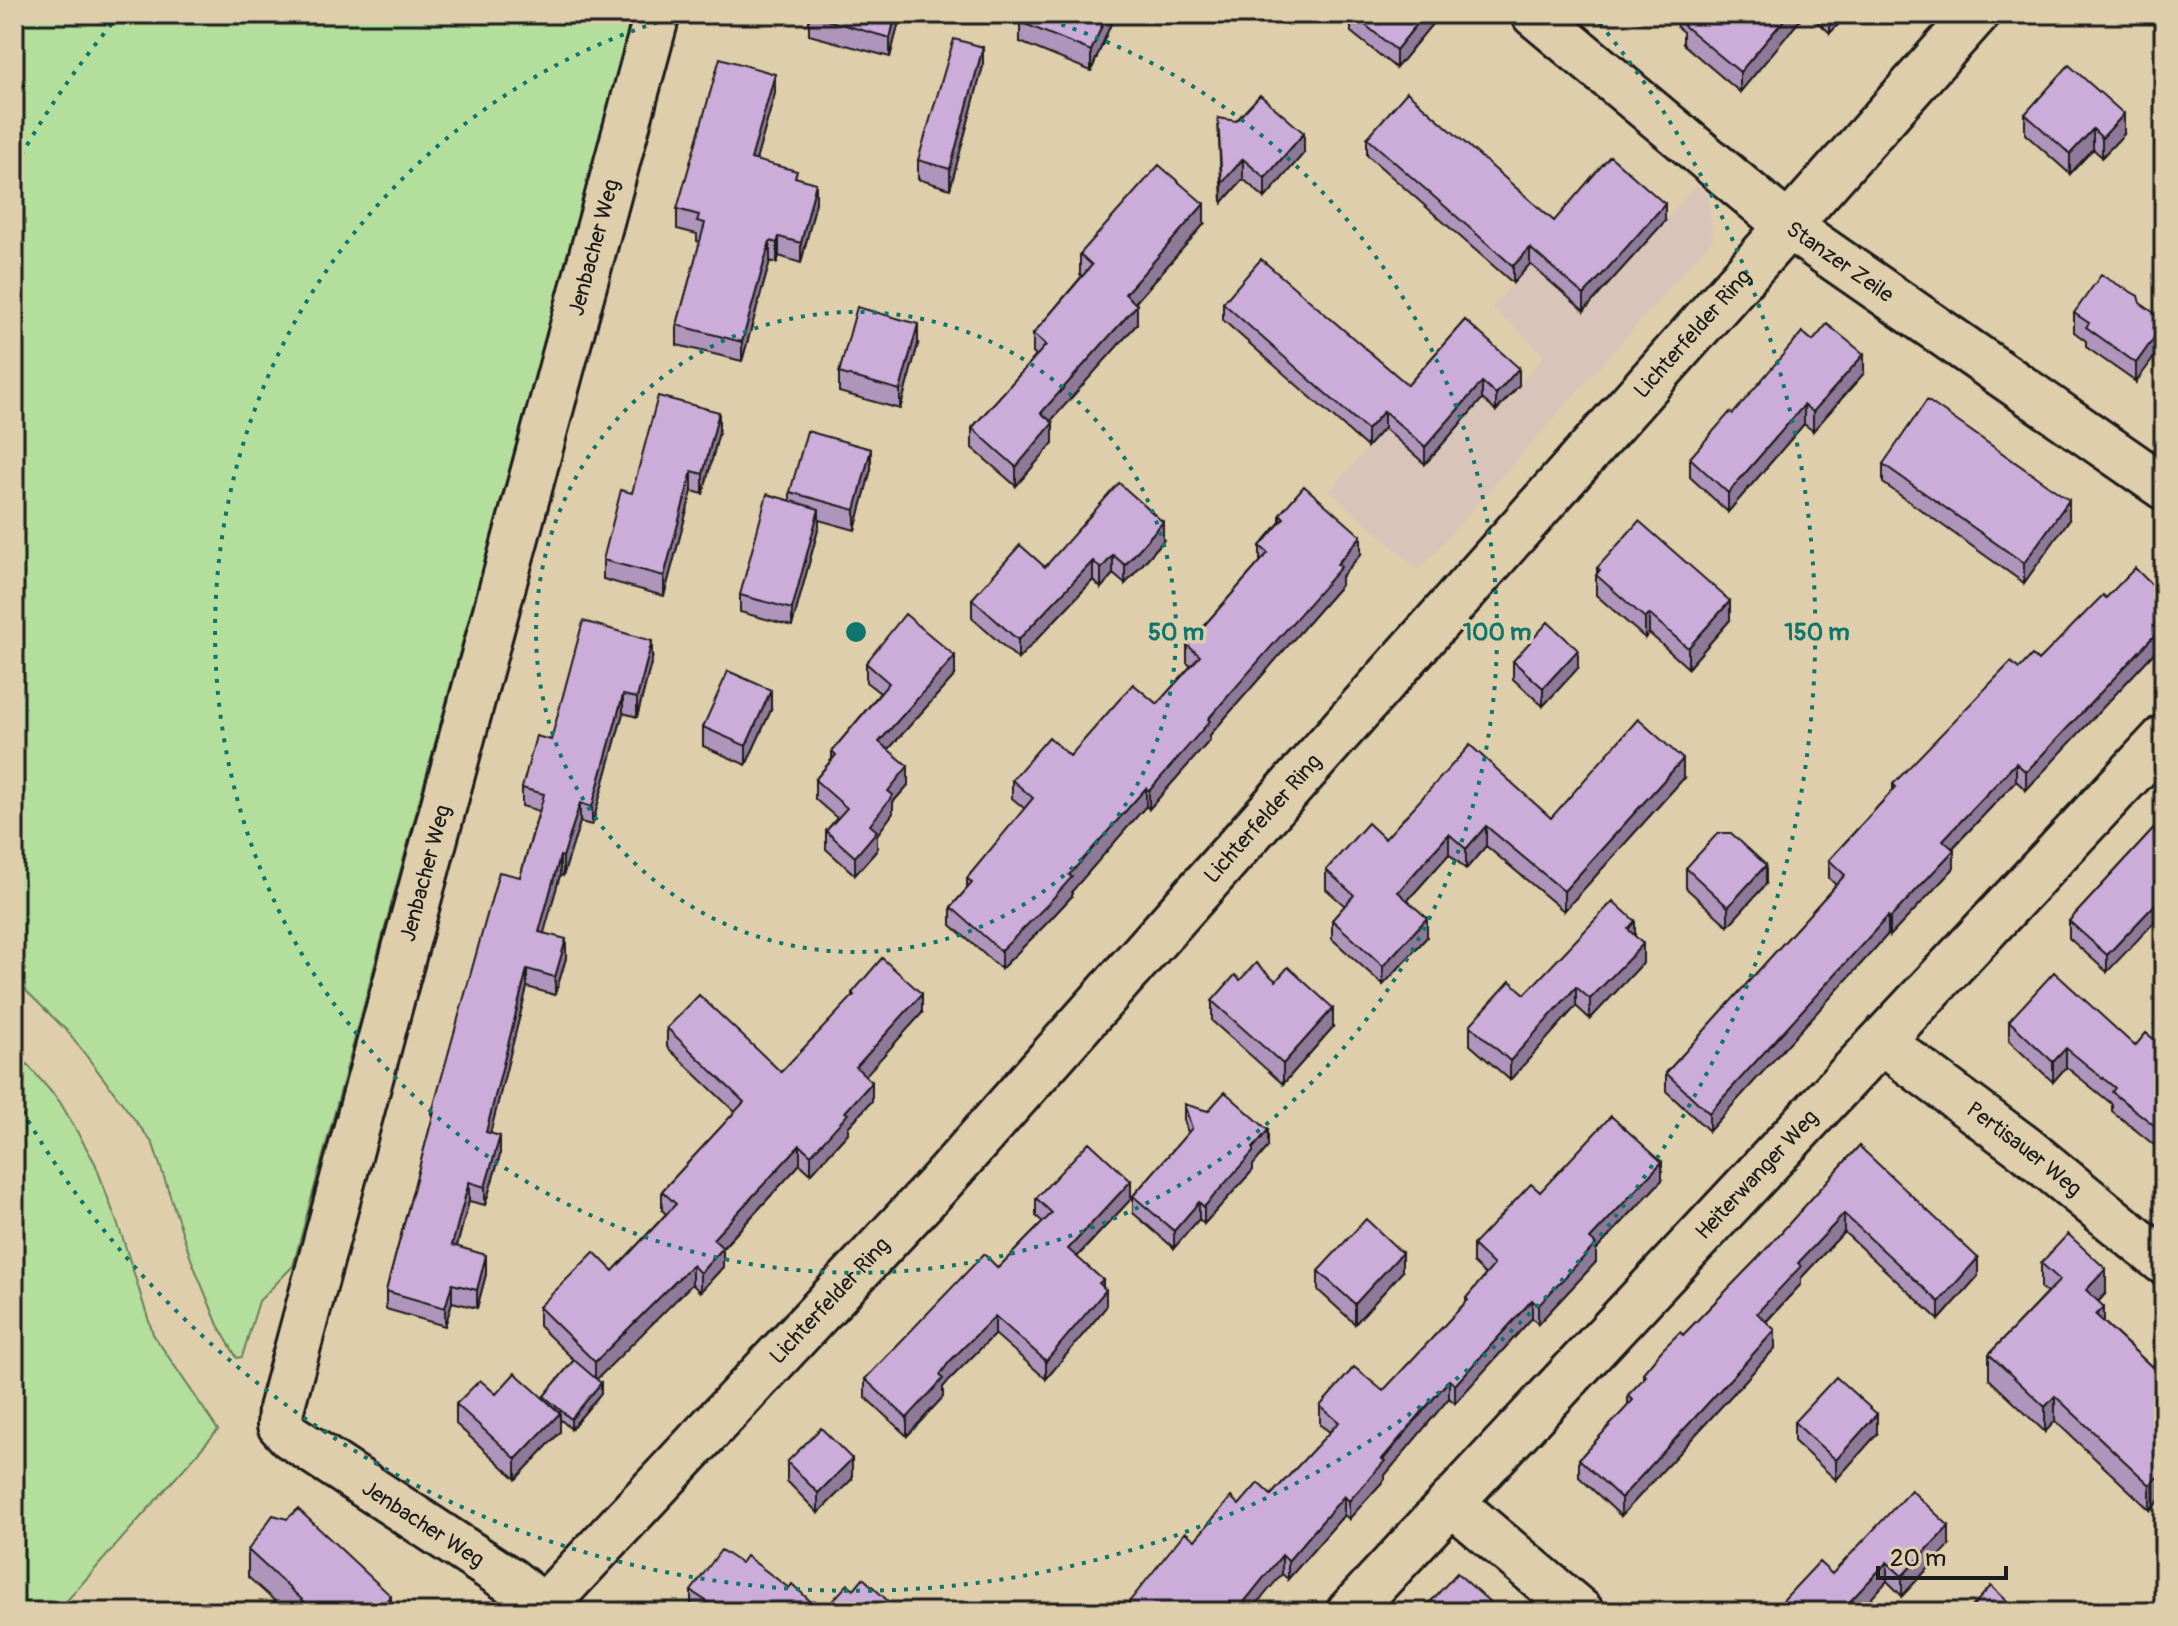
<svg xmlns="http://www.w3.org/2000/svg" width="2178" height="1626" viewBox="0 0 2178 1626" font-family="Pangolin,sans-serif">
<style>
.built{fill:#d9c4b9}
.green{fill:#b4de9c;stroke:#687d5c;stroke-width:2}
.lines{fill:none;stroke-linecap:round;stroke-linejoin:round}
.street-casing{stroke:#1c1c1c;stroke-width:50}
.street{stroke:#dfceab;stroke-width:44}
.wall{fill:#af95bb;stroke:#1c1c1c;stroke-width:2}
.shaded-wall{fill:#8f7998;stroke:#1c1c1c;stroke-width:2}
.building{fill:#ccadd9;stroke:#1c1c1c;stroke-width:2}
.ring{fill:none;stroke:#0f766e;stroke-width:4;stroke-dasharray:4 8}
.labels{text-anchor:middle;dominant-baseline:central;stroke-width:7;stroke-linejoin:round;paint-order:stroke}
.street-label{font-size:22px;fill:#1c1c1c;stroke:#dfceab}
.centre{fill:#0f766e;stroke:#dfceab;stroke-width:4}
.ring-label{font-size:24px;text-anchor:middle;font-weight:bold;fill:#0f766e;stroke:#dfceab;stroke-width:7;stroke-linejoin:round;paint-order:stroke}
</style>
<rect width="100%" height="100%" fill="#dfceab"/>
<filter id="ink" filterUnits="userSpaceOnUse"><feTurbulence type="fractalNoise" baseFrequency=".0125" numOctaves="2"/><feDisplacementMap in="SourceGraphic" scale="16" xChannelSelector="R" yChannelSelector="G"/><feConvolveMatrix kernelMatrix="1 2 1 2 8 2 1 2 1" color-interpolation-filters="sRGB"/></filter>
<g filter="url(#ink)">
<path class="built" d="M1610 173 1665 220 1696 185 1709 196 1712 240 1419 570 1330 491 1465 337 1520 384 1545 355 1492 307Z"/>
<path class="green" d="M14 14H633L293 1266 259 1301 242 1357 237 1358 218 1325 191 1259 153 1144 69 1033 14 979Z
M14 1049 60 1102 95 1163 123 1239 153 1334 218 1430 57 1612H14Z"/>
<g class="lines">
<defs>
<g id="street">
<path id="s1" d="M1534 14 1788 226 2164 487"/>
<path id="s2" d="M1882 1042 2026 1149 2164 1262"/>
<path d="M1451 1502 1581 1612"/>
<path id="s3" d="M539 1612 938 1185 1976 14"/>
<path id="s4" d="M550 1612 511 1581 290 1436 280 1425 281 1409 657 14"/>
<path id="s5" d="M1349 1612 2164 738"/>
</g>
</defs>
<use href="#street" class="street-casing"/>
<use href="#street" class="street"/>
</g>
<path class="wall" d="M809 14H901L890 57 809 35Z
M1023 14H1115L1091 71 1020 42V22Z
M1351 14H1437V18L1396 68 1351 32Z
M1677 14H1805L1740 92 1683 44V32L1677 27Z
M1809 14H1848L1830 33Z
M983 66 950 189 918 179V160Z
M775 93 756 160 797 178 816 202 801 263 779 256 777 263 770 261 742 361 677 345V325L700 242 697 241V234L677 229V209Z
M2025 114 2124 134 2102 157 2093 149 2070 174 2025 134Z
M1218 118 1304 153 1265 198 1243 179 1222 203Z
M1367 138 1554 221H1665L1584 311 1530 264 1513 283 1367 155Z
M1204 224 1135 303 1137 324 1050 421 1053 443 1016 486 972 448V428L1036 356 1033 353V334L1082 276 1080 274V254Z
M2138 296 2136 382 2086 347V341L2074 332V313Z
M1223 303 1408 385 1465 320 1519 385 1496 411 1482 399 1425 464 1384 428 1367 447 1223 320Z
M1813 341 1864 373 1813 431 1804 424 1728 512 1690 477V458L1733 414Z
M918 344 900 409 839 392V373Z
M719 432 703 494 692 491 664 596 603 579V560L632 493Z
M1883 464 2069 520 2024 583 1883 483Z
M871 469 855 530 819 520V526L792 626 740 612V595L790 500V492Z
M1280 514 1361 554 1341 577V585L1210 735V740L1149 809 1146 806 1072 891V896L1046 924 1001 969 951 925V907L967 889V878L1025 809 1012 798V780L1070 756 1157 704 1191 666 1187 663V645L1260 562V546L1280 522Z
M1163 541 1125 584 1113 574 1101 588 1093 580 1018 659 972 618V599L1045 567Z
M1597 568 1730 620 1688 668 1649 633 1645 638 1596 595V575L1597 574Z
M2164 597V642L2026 790 2016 781 1952 849 1954 868 1890 936 1888 934 1709 1131 1666 1091V1073L1836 885 1829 878V860L1893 790V784L2019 669 2038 661 2106 598Z
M652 659 637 717 623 713 592 825 580 822 563 876 560 875 543 933 566 958 555 995 527 987 490 1133 500 1155 485 1205 469 1201 457 1246 486 1274 477 1308 452 1302 445 1326 386 1309V1291L432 1120V1112L520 877 539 811 522 806V788Z
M1513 661 1578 668 1543 706 1513 679Z
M866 663 955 675 888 750 908 785 893 802V813L877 835V850L855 875 826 849V831L837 818 815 799V780L832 759V751L880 693 866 682Z
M771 710 746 765 703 746V727Z
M1683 779 1564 911 1486 846 1466 869 1449 854 1408 900 1427 937 1383 985 1332 939V920L1345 906 1326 889V870L1385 839 1551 818Z
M2164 814 2107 972 2069 938V921L2159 823V819Z
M1686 868 1766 884 1728 926 1686 888Z
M1635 936 1643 963 1590 1019 1576 1006 1510 1080 1470 1045V1025Z
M1240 980 1333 1027 1283 1084 1212 1021V1001Z
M852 993 922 1013 865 1075 872 1101 848 1127V1133L811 1174 800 1164 723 1248V1267L700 1292 692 1284 596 1379 601 1393 571 1429 560 1419V1432L516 1479 456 1424V1404L496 1394 544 1398V1396L574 1360 539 1326V1307L613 1271 666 1214 662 1210V1191L735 1112 667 1047V1028L781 1072 852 998Z
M2009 1021 2135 1046 2164 1047V1153L2112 1111V1104L2066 1067 2053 1082 2009 1041Z
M1184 1104 1268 1147 1253 1165V1170L1204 1224 1199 1219 1174 1248 1133 1213V1196L1188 1133 1184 1121Z
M1859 1146 1978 1276 1939 1320 1844 1232 1801 1278V1284L1766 1322 1775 1348 1621 1516 1579 1477V1459L1628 1406V1395L1643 1380V1373L1683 1335 1759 1257Z
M1662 1180 1596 1250V1262L1538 1324 1532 1318 1455 1403 1449 1398 1385 1475V1479L1349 1519 1344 1515 1288 1579 1282 1574 1195 1540 1239 1505 1271 1495 1330 1432 1320 1425V1406L1383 1391 1466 1302V1298L1486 1275 1473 1263V1245L1540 1192Z
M1036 1198 1131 1199 1077 1257 1103 1287 1106 1307 1046 1379 995 1334 949 1380 943 1387V1397L907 1436 865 1397V1379L998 1268 1043 1222 1036 1216Z
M2041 1263 2106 1293 2098 1302 2104 1322 2152 1367 2164 1354V1495L2150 1510 2055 1421 2045 1432 1989 1379V1354L2047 1293 2041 1288Z
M1318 1271 1402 1272 1355 1324 1318 1290Z
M1794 1422 1877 1434 1836 1480 1794 1441Z
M787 1462 852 1479 818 1513 787 1481Z
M1949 1546 1902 1596 1887 1581 1832 1574Z
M248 1550 391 1612H287L248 1577Z
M741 1563 822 1612 854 1589 900 1612H696L691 1609V1591Z"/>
<path class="shaded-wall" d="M896 14H901L890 57V38Z
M1107 14H1115L1091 71V51Z
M1425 14H1437V18L1396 68V50Z
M1789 14H1805L1740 92V72Z
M1830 14H1848L1830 33Z
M983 47V66L950 189V169Z
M775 74V93L751 178V159Z
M2124 114V134L2102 157V138Z
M2093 129V149L2070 174V154Z
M1304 133V153L1265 198V178Z
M1243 159V179L1222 203V183Z
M816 183V202L801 263V243Z
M1204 204V224L1125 314V294Z
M1665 204V221L1584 311V295Z
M779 237V256L777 263V243Z
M770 241V261L742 361V342Z
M1530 248V264L1513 283V266Z
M1137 305V324L1041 432V413Z
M918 324V344L900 409V390Z
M2164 324V344L2136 382V363Z
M1864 354V373L1813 431V412Z
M1519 368V385L1496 411V394Z
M1482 382V399L1425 464V447Z
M1804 405V424L1728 512V493Z
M1384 411V428L1367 447V430Z
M719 412V432L703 494V474Z
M1053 423V443L1016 486V467Z
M871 449V469L855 530V510Z
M692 471V491L664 596V576Z
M2069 500V520L2024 583V563Z
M819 509V526L792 626V609Z
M1163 522V541L1125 584V565Z
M1361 536V554L1341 577V585L1210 735V740L1149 809V791Z
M1113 555V574L1101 588V569Z
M1093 561V580L1018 659V640Z
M1730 601V620L1688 668V648Z
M1649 614V633L1645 638V618Z
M2164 625V642L2026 790V772Z
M652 641V659L637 717V698Z
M1578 650V668L1543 706V688Z
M955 656V675L879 760V742Z
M771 690V710L746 765V746Z
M623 695V713L592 825V807Z
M1683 759V779L1564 911V891Z
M2016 763V781L1943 858V840Z
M908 766V785L893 802V813L877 835V850L855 875V857L870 825 888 791Z
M1146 788V806L1072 891V896L1046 924 1001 969V951Z
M580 803V822L563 876V857Z
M1486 826V846L1466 869V849Z
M1449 834V854L1398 911V892Z
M1954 850V868L1890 936V918Z
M560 856V875L539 951V932Z
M1766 865V884L1728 926V907Z
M2164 895V912L2107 972V955Z
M1888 916V934L1709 1131V1113Z
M1427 918V937L1383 985V966Z
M1635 921V941L1628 929Z
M566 939V958L555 995V977Z
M1643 944V963L1590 1019V999Z
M527 969V987L486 1150V1132Z
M1576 987V1006L1510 1080V1061Z
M922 994V1013L856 1086V1067Z
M1333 1008V1027L1283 1084V1064Z
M2066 1048V1067L2053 1082V1062Z
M872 1082V1101L848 1127V1133L811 1174V1155L845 1112Z
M1268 1130V1147L1253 1165V1170L1204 1224V1207Z
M500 1136V1155L485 1205V1187Z
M800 1145V1164L713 1258V1239Z
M1662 1162V1180L1596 1250V1262L1538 1324V1306L1590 1239Z
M1131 1181V1199L1068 1266V1249Z
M469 1182V1201L452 1264V1245Z
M1199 1202V1219L1174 1248V1231Z
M1844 1214V1232L1801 1278V1284L1757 1331V1313L1798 1263Z
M723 1248V1267L700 1292V1273Z
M1402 1253V1272L1355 1324V1304Z
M486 1255V1274L477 1308V1290Z
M1978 1258V1276L1939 1320V1302Z
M692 1265V1284L595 1381V1362Z
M2106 1269V1293L2086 1315V1290Z
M1103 1280V1293L1106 1290V1307L1046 1379V1361L1099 1283Z
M452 1284V1302L445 1326V1308Z
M1532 1300V1318L1455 1403V1385Z
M2104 1307V1332L2096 1315Z
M995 1316V1334L949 1380 943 1387V1397L907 1436V1418L949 1362Z
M1775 1330V1348L1621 1516V1498Z
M1449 1380V1398L1385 1475V1479L1349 1519V1501Z
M601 1383V1393L571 1429V1419Z
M2055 1396V1421L2045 1432V1407Z
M560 1413V1432L516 1479V1459Z
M1877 1414V1434L1836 1480V1460Z
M852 1459V1479L818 1513V1493Z
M2164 1470V1495L2150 1510V1485Z
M1344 1496V1515L1288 1579V1561Z
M1949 1526V1546L1902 1596V1576Z
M1282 1555V1574L1250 1612H1236Z
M1887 1562V1581L1859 1612H1840Z
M391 1596V1612H377Z"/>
<path class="building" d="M809 14H896L890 38 809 15Z
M1023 14H1107L1091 51 1020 22Z
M1352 14H1425L1396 50Z
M1685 14H1789L1740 72 1683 25 1690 18Z
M954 39 983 47 950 169 918 160Z
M720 58 775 74 751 159 797 171 795 177 816 183 801 243 779 237 777 243 770 241 742 342 677 325 705 223 697 221 699 215 677 209Z
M2069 65 2124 114 2102 138 2093 129 2070 154 2025 114Z
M1407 92 1554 221 1610 156 1665 204 1584 295 1530 248 1513 266 1367 138Z
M1260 95 1304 133 1265 178 1243 159 1222 183 1218 118 1236 121Z
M1159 165 1204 204 1125 294 1137 305 1041 413 1053 423 1016 467 972 428 1046 345 1033 334 1092 265 1080 254Z
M1261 259 1408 385 1465 320 1519 368 1496 394 1482 382 1425 447 1384 411 1367 430 1223 303Z
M2101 275 2138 296 2140 303 2164 320V324L2136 363 2086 327 2089 323 2074 313Z
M857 307 918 324 900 390 839 373Z
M1827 324 1864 354 1813 412 1804 405 1728 493 1690 458 1730 412 1733 414 1802 332 1813 341Z
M658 396 719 412 703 474 692 471 664 576 603 560 621 490 632 493Z
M1927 400 2069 500 2024 563 1883 464Z
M807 431 871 449 855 510 790 492Z
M1119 483 1163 522 1125 565 1113 555 1101 569 1093 561 1018 640 972 599 1020 545 1045 567Z
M1304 486 1361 536 1337 564 1341 567 1208 719 1210 721 1149 791 1146 788 1069 875 1072 877 1046 906 1001 951 951 907 972 883 967 878 1033 798 1012 780 1049 737 1070 756 1133 684 1157 704 1200 656 1187 645 1268 553 1260 546 1284 518 1280 514Z
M767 494 819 509 792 609 740 595Z
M1639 521 1730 601 1688 648 1649 614 1645 618 1596 575 1600 570 1597 568Z
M2135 568 2164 597V625L2026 772 2016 763 1943 840 1954 850 1890 918 1888 916 1709 1113 1666 1073 1845 875 1829 860 1896 787 1893 784 2011 662 2019 669 2032 655 2038 661 2103 595 2106 598Z
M905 614 955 656 879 742 908 766 888 791 893 795 870 825 877 831 855 857 826 831 847 808 815 780 836 755 832 751 889 683 866 663Z
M583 621 652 641 637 698 623 695 592 807 580 803 563 857 560 856 539 932 566 939 555 977 527 969 486 1132 500 1136 485 1187 469 1182 452 1245 486 1255 477 1290 452 1284 445 1308 386 1291 434 1112H432L499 872 520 877 542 802 544 794 522 788 536 736 551 740Z
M1548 622 1578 650 1543 688 1513 661Z
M728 671 771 690 746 746 703 727Z
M1638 719 1683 759 1564 891 1486 826 1466 849 1449 834 1398 892 1427 918 1383 966 1332 920 1354 895 1326 870 1368 823 1385 839 1470 745 1551 818Z
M2164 814V895L2107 955 2069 921 2161 821 2159 819Z
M1718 833H1731L1766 865 1728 907 1686 868Z
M1613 901 1635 921 1628 929 1643 944 1590 999 1576 987 1510 1061 1470 1025 1510 981 1525 994Z
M882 958 922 994 856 1067 872 1082 845 1112 848 1114 811 1155 800 1145 713 1239 723 1248 700 1273 692 1265 595 1362 539 1307 594 1252 613 1271 676 1204 662 1191 744 1102 667 1028 699 995 781 1072 854 995 852 993Z
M1256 963 1276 981 1288 967 1333 1008 1283 1064 1212 1001 1235 975 1240 980Z
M2054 972 2135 1046 2146 1033 2164 1047V1133L2112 1092 2115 1088 2066 1048 2053 1062 2009 1021Z
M1225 1092 1268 1130 1253 1148V1152L1204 1207 1199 1202 1174 1231 1133 1196 1192 1128 1184 1104 1208 1111Z
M1611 1116 1662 1162 1590 1239 1596 1244 1538 1306 1532 1300 1455 1385 1449 1380 1382 1459 1385 1461 1349 1501 1344 1496 1288 1561 1282 1555 1236 1612H1121L1185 1532 1195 1540 1231 1497 1239 1505 1258 1483 1271 1495 1339 1422 1320 1406 1354 1367 1383 1391 1468 1300 1466 1298 1494 1265 1473 1245 1531 1184 1540 1192Z
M1089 1142 1131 1181 1068 1249 1103 1280 1099 1283 1106 1290 1046 1361 995 1316 949 1362 940 1375 943 1379 907 1418 865 1379 984 1254 998 1268 1052 1213 1036 1198Z
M1859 1146 1978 1258 1939 1302 1844 1214 1798 1263 1801 1266 1757 1313 1775 1330 1621 1498 1579 1459 1633 1400 1628 1395 1646 1376 1643 1373 1662 1350 1680 1332 1683 1335 1759 1257Z
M1366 1219 1402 1253 1355 1304 1318 1271Z
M2068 1234 2106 1269 2086 1290 2104 1307 2096 1315 2152 1367 2164 1354V1470L2150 1485 2055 1396 2045 1407 1989 1354 2060 1280 2041 1263Z
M574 1360 601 1383 571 1419 544 1396Z
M515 1373 560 1413 516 1459 456 1404 480 1380 496 1394Z
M1836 1377 1877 1414 1836 1460 1794 1422Z
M821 1428 852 1459 818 1493 787 1462Z
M1911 1490 1949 1526 1902 1576 1887 1562 1840 1612H1772L1819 1562 1832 1574Z
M298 1509 391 1596 377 1612H301L308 1605 248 1550 273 1515 287 1519Z
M721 1550 741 1563 746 1556 789 1588 792 1584 822 1612 848 1584 854 1589 863 1578 900 1612H723L691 1591Z
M1457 1573 1499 1610 1497 1612H1421Z
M1991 1586 2019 1612H1967Z"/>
</g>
<g class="ring">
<circle cx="856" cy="632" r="320"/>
<path d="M1027 14A641 641 0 1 1 685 14"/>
<path d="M15 166A961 961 0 0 1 120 14M1592 14A961 961 0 1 1 15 1098"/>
</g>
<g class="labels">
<g class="street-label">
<text stroke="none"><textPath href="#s4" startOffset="1548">Jenbacher Weg</textPath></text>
<text stroke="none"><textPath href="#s1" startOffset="394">Stanzer Zeile</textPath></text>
<text stroke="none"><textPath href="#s3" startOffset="1722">Lichterfelder Ring</textPath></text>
<text stroke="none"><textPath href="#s3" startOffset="1074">Lichterfelder Ring</textPath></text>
<text stroke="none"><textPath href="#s4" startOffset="900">Jenbacher Weg</textPath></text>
<text stroke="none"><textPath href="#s2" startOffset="178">Pertisauer Weg</textPath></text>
<text stroke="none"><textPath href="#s5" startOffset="598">Heiterwanger Weg</textPath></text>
<text stroke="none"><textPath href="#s3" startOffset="426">Lichterfelder Ring</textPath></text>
<text transform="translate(423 1524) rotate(33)">Jenbacher Weg</text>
</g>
</g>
<circle cx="856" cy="632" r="12" class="centre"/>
<g class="ring-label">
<text x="1176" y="640">50 m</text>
<text x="1497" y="640">100 m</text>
<text x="1817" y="640">150 m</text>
</g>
<rect width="2178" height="1626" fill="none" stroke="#dfceab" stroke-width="48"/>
<rect x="24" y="24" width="2130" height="1578" fill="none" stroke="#1c1c1c" stroke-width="3" filter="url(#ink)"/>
<path d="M1878 1566v12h128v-12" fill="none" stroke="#1c1c1c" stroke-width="4"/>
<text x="1890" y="1566" font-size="24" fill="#1c1c1c" stroke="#dfceab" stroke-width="6" paint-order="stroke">20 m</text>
</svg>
